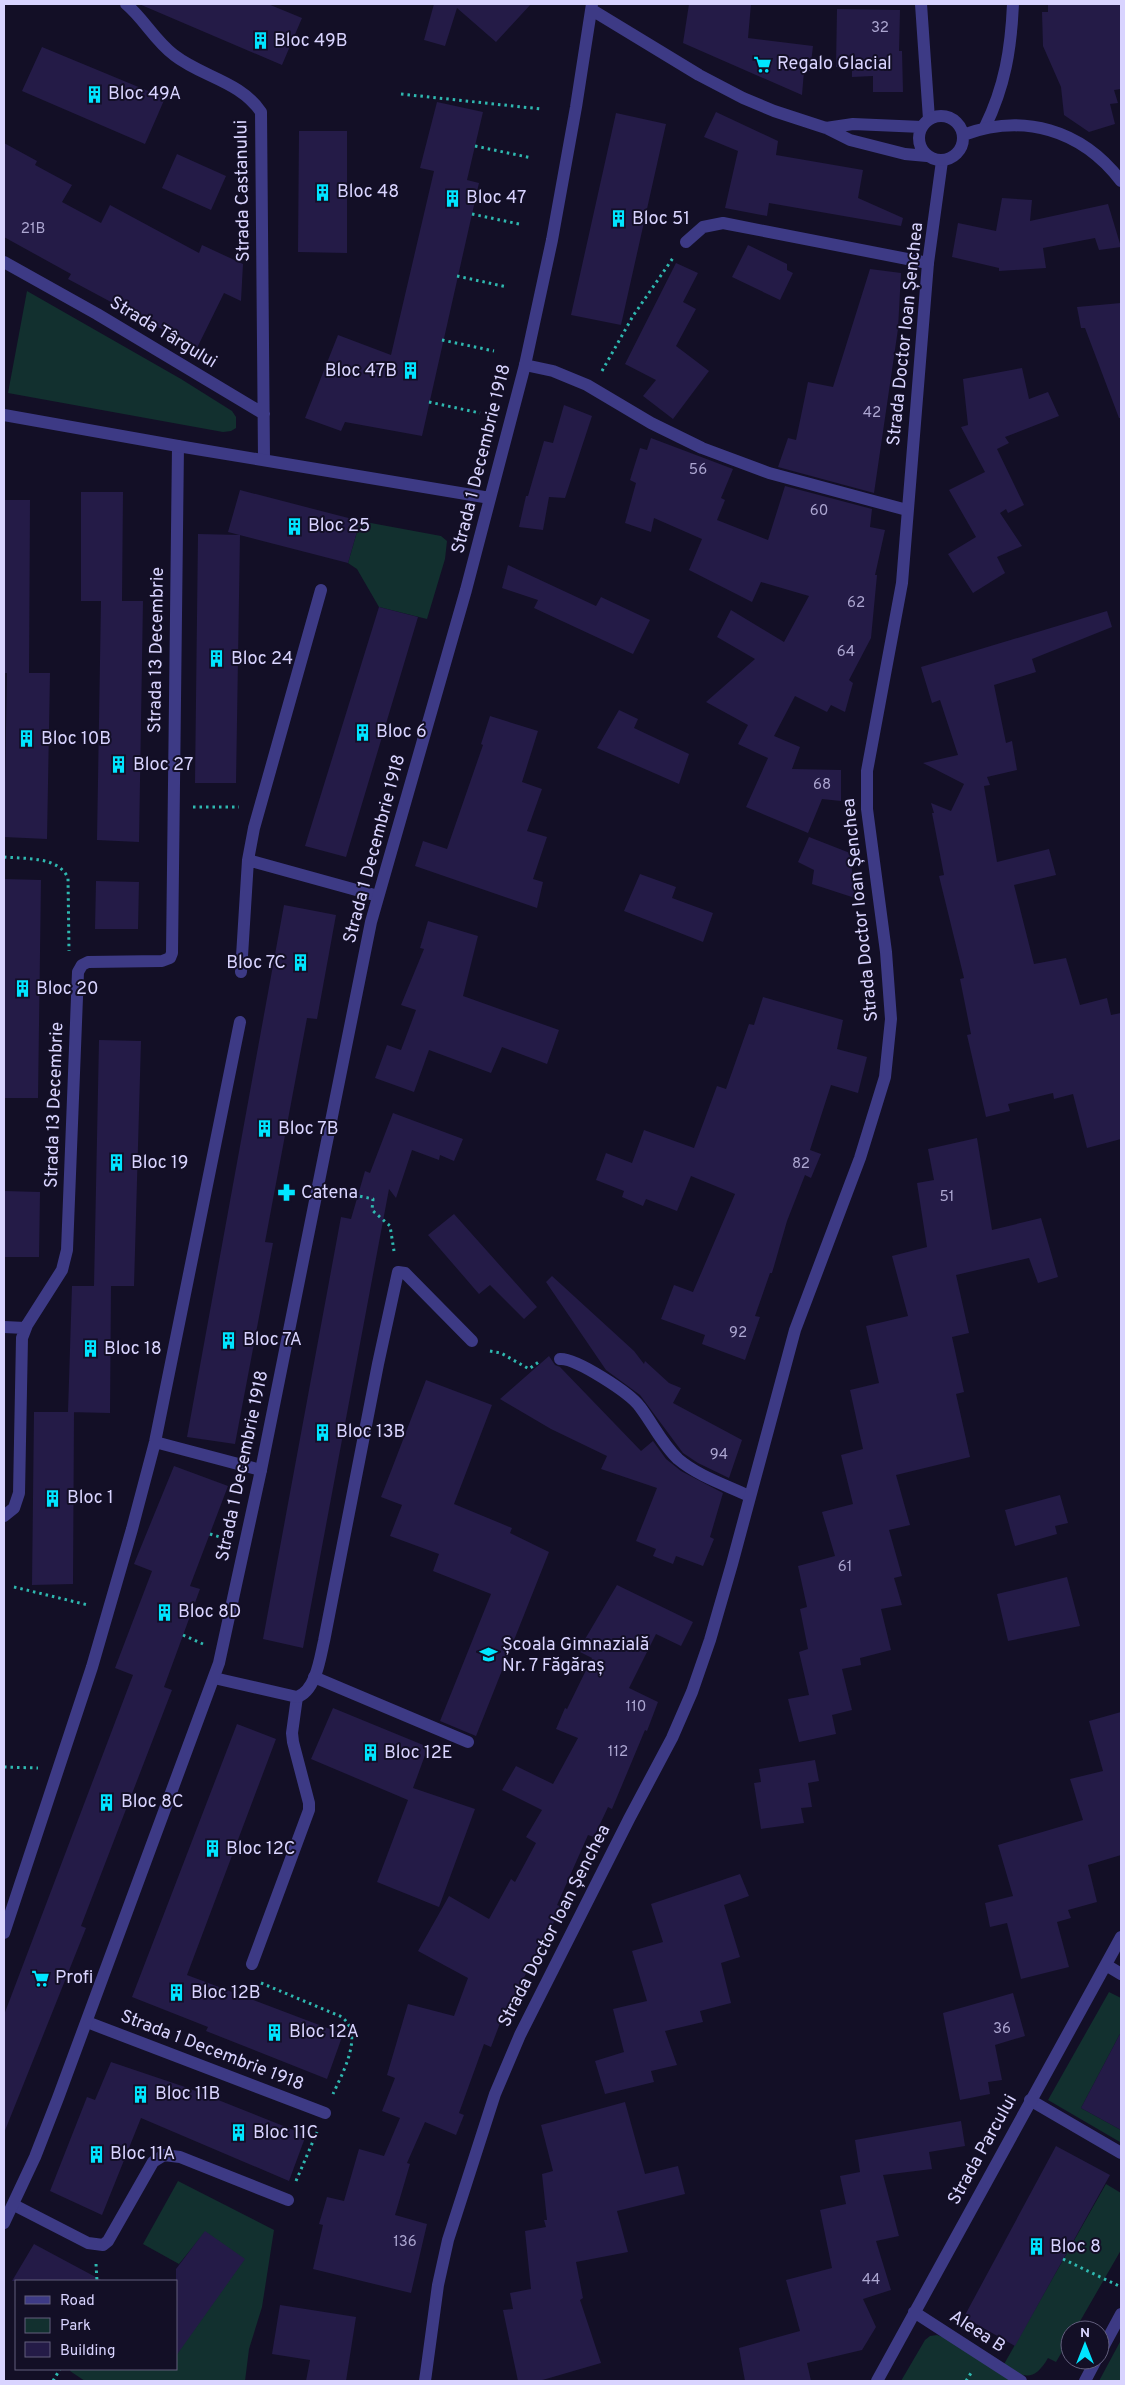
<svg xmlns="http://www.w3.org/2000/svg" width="1125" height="2385" viewBox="0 0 1125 2385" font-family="Overpass,sans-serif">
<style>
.green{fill:#12302f}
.building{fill:#241b47}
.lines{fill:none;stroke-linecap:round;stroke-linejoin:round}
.path{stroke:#2fb8b0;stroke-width:3;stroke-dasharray:2.5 4;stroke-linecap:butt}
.service{stroke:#3d3a85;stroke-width:12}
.minor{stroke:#3d3a85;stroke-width:12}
.tertiary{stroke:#3d3a85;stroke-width:12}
.labels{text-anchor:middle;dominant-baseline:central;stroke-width:4;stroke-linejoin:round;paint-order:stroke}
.number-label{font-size:15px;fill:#aca6d1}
.poi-label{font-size:18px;fill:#d9d4ff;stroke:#130f26;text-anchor:start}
.street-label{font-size:18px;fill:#d9d4ff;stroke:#130f26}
</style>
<rect width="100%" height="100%" fill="#130f26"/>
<path class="green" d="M27 291 181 379 232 411 236 417V428L231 431 223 432 8 393Z
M360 521 441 536 447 541 445 559 427 619 379 607 357 569 348 563Z
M1109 1992 1121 1998V2032L1081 2108 1121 2130 1120 2142 1048 2100Z
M178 2181 274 2230 262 2307 249 2349 245 2381H85L70 2371 71 2369H176V2356L205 2232 179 2264 143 2244Z
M1106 2184 1121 2193V2250L1075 2330H1070V2338L1056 2362 1048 2358C1034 2382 1025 2378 1003 2366Z
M937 2335 945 2338 1011 2381H901L925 2340 930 2336Z
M1121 2340V2381H1099Z"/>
<path class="building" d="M139 4H268L302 18 282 65Z
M434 4H531L496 42 457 8 445 46 424 40Z
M689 4H751L748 38 813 46 810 71H804L802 95 683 43Z
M1048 4H1121V89L1114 90 1118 103 1110 104 1115 124 1089 132 1064 115 1061 87 1043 46 1042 12H1048Z
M837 9 900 10 899 51H902L903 92H873V76L852 77V68L836 67Z
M42 47 165 98 145 144 22 91Z
M437 102 483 112 467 180 479 183 422 436 345 422 341 431 305 418 338 335 391 355 434 171 420 168Z
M716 112 778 141 776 155 863 170 858 198 903 218 901 226 769 203 767 216 725 208 738 151 704 137Z
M616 113 666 124 621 325 571 315Z
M299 131H347V253L298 252Z
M4 143 37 161 35 165 72 185 62 202 101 223 110 205 199 253 202 245 243 264 241 301 224 293 197 348 68 279 71 274 4 237Z
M177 154 226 176 211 210 162 188Z
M1002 198 1032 200 1030 221 1108 204 1121 247 1099 250 1095 238 1043 248 1046 268 999 271V268L952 257 958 223 996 231Z
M748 245 787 264V270L793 273 780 300 732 277Z
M676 263 698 273 683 302 696 309 676 346 709 371 673 419 643 396 656 380 625 364Z
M870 269 901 273 898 329 874 493 778 467 788 438 796 440 808 382 833 387Z
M1121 303V418H1119L1085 328H1081L1077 307Z
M1022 368 1029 399 1048 392 1059 416 1005 437 1009 443 997 449 1024 505 1008 513 1006 509 1000 513 1022 546 997 557 1005 573 973 593 948 554 976 537 949 490 985 472 961 427 968 425 963 379Z
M564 405 592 416 565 498 549 497 543 530 519 527 526 496H528L544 441 553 443Z
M651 438 733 469 721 498 725 500 717 520 768 540 785 486 872 509 870 527 885 530 875 575H877L871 638 849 680 853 683 845 712 831 705 827 712 795 696 774 736 800 747 792 769 841 770V801L822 799 808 833 746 807 768 758 738 744 748 725 706 702 755 659 717 637 731 610 784 642 809 596 761 582 752 602 689 570 702 539 654 518 651 532 625 523 636 483 630 480 640 448 647 450Z
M240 490 360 521 348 563 228 532Z
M81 492H123L122 601H143L139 842 97 840 101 601H81Z
M4 500H30L29 673H50L47 839 4 837 7 673H4Z
M198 534 240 535 236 783H195Z
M508 565 596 606 601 597 650 620 633 654 534 608 538 600 502 588Z
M379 607 418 617 346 857 305 846Z
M1107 611 1112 627 1032 659 1036 672 994 685 1006 743 1012 741 1017 770 987 777 990 785 984 786 997 862 1049 849 1056 875 1014 885 1034 964 1066 958 1080 1005 1107 998 1111 1015 1121 1013V1139L1087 1148 1073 1094 1054 1099 1053 1093 1008 1104 1010 1111 986 1117 967 1035 971 1034 960 979 964 978 939 876 944 875 932 813H934L931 803 951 811 964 784 923 763 958 755 940 700 932 703 921 667Z
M619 710 638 719 634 728 689 754 679 784 597 748Z
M490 716 538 731 522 782 542 789 527 831 547 837 533 879 543 882 537 908 415 866 423 841 447 849 483 745 481 744Z
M809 837 850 853 855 898 812 884 814 870 798 862Z
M640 874 676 887 672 898 713 913 703 942 624 911Z
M4 879 41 880 38 1098H4Z
M96 881 139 882 138 929H95Z
M284 905 336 915 317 1019 307 1018 265 1242 273 1243 235 1444 187 1437Z
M428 921 478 936 463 996 559 1030 547 1064 502 1047 491 1073 429 1050 414 1092 375 1078 387 1045 401 1050 416 1010 401 1005 424 949 420 948Z
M763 997 843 1020 837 1049 867 1057 858 1093 831 1085 810 1150 821 1154 811 1178 805 1175 787 1221 772 1273H770L755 1316 760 1317 745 1360 702 1344 705 1335 661 1319 674 1285 693 1292 735 1194 691 1176 677 1211 646 1199 643 1206 622 1197 624 1191 596 1180 606 1153 632 1163 644 1130 694 1148 717 1086 726 1089 749 1024 754 1025Z
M99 1040 141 1041 134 1286H94Z
M393 1113 463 1139 454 1161 440 1155 439 1160 412 1150 396 1198 389 1189 303 1648 263 1639 341 1217 351 1219 365 1171 370 1173Z
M977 1138 992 1230 1041 1218 1058 1277 1038 1283 1029 1258 956 1275 969 1333 952 1337 964 1392 956 1394 970 1457 896 1475 910 1525 889 1530 902 1576 894 1578 902 1605 881 1609 891 1650 860 1658 861 1665 842 1669 852 1710 832 1715 836 1734 799 1742 788 1699 809 1695 799 1652 808 1649 800 1609 807 1607 798 1566 835 1556 822 1512 853 1504 841 1455 863 1449 850 1390 879 1383 866 1326 908 1316 892 1256 927 1247 917 1183 934 1180 928 1149Z
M4 1191 40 1192 39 1257H4Z
M454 1214 537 1307 524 1319 490 1285 479 1294 428 1235Z
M552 1276 634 1351 644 1364 645 1361 669 1383 681 1388 673 1403 742 1440 729 1478 698 1463 683 1453 640 1395 606 1370 546 1282Z
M72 1286H111L110 1413 68 1412Z
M549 1356 555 1365 560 1367 641 1451 653 1441 666 1459 681 1471 723 1493 710 1537 714 1539 703 1566 676 1556 673 1564 653 1556 656 1549 636 1541 657 1488 601 1469 607 1456 551 1429 500 1399Z
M426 1380 492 1405 454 1504 512 1528 510 1533 549 1552 476 1736 440 1721 491 1594 433 1571 439 1554 390 1536 402 1505 381 1497Z
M34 1412H74L73 1584 32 1585Z
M174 1466 228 1486 190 1586 200 1589 164 1687 172 1690 81 1926 86 1928 4 2133V2015L133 1675 115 1668 152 1571 134 1564Z
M1060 1495 1068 1523 1055 1526 1057 1534 1015 1546 1005 1510Z
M1067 1577 1080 1626 1008 1641 997 1594Z
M617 1585 693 1622 681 1646 656 1634 629 1688 658 1702 647 1731 645 1730 612 1809 608 1807 594 1837 588 1835 557 1905 562 1907 502 2018 491 2047 484 2044 459 2113 464 2115 456 2135 425 2122 407 2163 410 2164 395 2215 427 2224 411 2293 313 2269 323 2225 319 2224 327 2197 344 2201 359 2149 384 2156 400 2118 382 2111 395 2078 387 2075 408 2004 454 2016 468 1978 418 1951 449 1896 489 1919 511 1879 515 1882 536 1843 526 1837 542 1810 502 1790 516 1766 553 1784 578 1738 556 1729 565 1708 567 1709 592 1658 578 1651Z
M333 1708 428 1747 413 1788 475 1809 439 1907 377 1882 408 1800 311 1759Z
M1121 1712V1855L1088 1865 1097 1902 1068 1910 1071 1918 1057 1922 1069 1967 1021 1979 1007 1923 990 1927 985 1903 1013 1896 998 1845 1083 1820 1070 1779 1103 1771 1089 1721Z
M237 1724 276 1739 187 1975 343 2034 327 2079 206 2031 208 2027 132 1997Z
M815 1760 819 1781 808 1783 812 1807 801 1808 804 1823 761 1829 754 1783 761 1782 759 1769Z
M740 1874 749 1896 724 1905 740 1957 721 1963 731 2003 700 2011 703 2022 665 2031 677 2065 651 2071 654 2082 605 2094 595 2061 624 2052 613 2009 647 2001 632 1951 663 1942 651 1904Z
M1013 1993 1025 2036 995 2045 1002 2080 988 2082 990 2094 960 2100 943 2013Z
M1121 2032V2130L1081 2108Z
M111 2062 188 2088 306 2135 289 2181 141 2118 102 2215 50 2191 87 2097 95 2100Z
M625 2102 645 2174 678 2166 685 2194 617 2211 628 2252 576 2262 583 2298 580 2300 601 2363 539 2381H518L503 2310 513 2309 510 2293 531 2289 525 2231 546 2227 544 2220H547L542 2174 553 2171 541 2125Z
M961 2121 965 2146 929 2152 932 2169 883 2175 899 2236 876 2241 891 2290 863 2299 876 2327 862 2350 807 2363 811 2381H745L739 2348 800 2331 786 2280 832 2268 820 2210 846 2204 840 2176 860 2172 855 2140Z
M1056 2146 1110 2175 1015 2346 964 2317Z
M205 2231 245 2259 176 2356V2269Z
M34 2244 103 2281H12Z
M280 2305 356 2317 346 2381H306L310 2360 272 2354Z"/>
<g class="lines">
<path class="path" d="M401 94 541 109
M475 146 532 158
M472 214 519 224
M457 276 507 287
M442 340 494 351
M602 371 633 316 673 258
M429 402 480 413
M193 807H239
M4 857C25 859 58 856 68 878L69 951
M341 1192 373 1199 372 1210 390 1226 394 1251
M490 1351 501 1353 529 1369 540 1361
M210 1534 226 1539
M14 1587 88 1605
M183 1635 203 1644
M4 1767 38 1768
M261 1983 340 2016C366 2032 342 2074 333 2094
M296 2181 317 2132
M1063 2259 1121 2287
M96 2264 97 2281
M53 2381 60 2369
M966 2381 971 2373"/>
<path class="service" d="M686 242 703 227 723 223 928 263
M248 860 378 896
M241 972 248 860 254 828 321 590
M560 1359C576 1358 630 1393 640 1407 653 1424 662 1444 678 1459 698 1476 726 1485 749 1496
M314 1677 468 1742
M252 1964 309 1810V1803L293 1742 292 1733 297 1697
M1030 2100 1121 2153
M14 2205 88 2243 103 2245 108 2241 153 2162 164 2155 180 2157 288 2200
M1100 2353 1121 2314
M1085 2381 1096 2360"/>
<path class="minor" d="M126 4C144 19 155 41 174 55 202 77 240 81 261 112L264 459
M921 4 929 119
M985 127C1005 86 1011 49 1013 4
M4 262 97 314 264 414
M525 365 553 371 587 385 651 423 702 448 769 473 907 510
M4 1327 25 1328
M155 1442 261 1470
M4 1516 14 1508 19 1493 22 1338 27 1325 62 1270 67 1250 78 972 82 965 88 962 162 961 170 958 172 953 178 446
M214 1678 297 1697C316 1691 320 1658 324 1641L378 1364 398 1272 405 1273 472 1341
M4 1933 92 1667 132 1529 155 1442 240 1022
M1106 1965 1121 1974
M87 2022 325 2113
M914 2312 1021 2381
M425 2381 438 2285 448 2240 495 2094 520 2035 629 1819 672 1738 692 1692 710 1640 732 1564 795 1330 860 1158 885 1077 891 1019 886 952 867 809V771L902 583 928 263 942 161
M877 2381 1121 1937"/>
<path class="tertiary" d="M592 10 699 75 743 98 774 111 826 128 850 140 905 154 927 156
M919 138a22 22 0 1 1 44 0a22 22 0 1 1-44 0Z
M826 128 853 124 922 127
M963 135C1023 113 1081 129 1121 181
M4 415 178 446 490 498
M4 2223 35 2157 58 2098 219 1663 261 1470 371 922 466 590 525 365 552 240 576 107 592 4"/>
</g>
<defs>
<symbol id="building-bare" viewBox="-9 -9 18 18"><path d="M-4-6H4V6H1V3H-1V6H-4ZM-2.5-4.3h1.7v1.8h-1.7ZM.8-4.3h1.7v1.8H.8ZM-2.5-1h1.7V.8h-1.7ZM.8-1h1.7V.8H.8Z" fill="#00e5ff" stroke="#130f26" stroke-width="2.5" paint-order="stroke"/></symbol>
<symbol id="supermarket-bare" viewBox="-9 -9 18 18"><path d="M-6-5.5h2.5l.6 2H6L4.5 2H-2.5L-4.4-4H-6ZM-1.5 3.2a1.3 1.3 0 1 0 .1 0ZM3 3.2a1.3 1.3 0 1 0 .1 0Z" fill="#00e5ff" stroke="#130f26" stroke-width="2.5" paint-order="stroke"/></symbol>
<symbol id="pharmacy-bare" viewBox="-9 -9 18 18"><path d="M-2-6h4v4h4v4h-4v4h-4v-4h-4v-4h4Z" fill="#00e5ff" stroke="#130f26" stroke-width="2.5" paint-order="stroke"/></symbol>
<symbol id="school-bare" viewBox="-9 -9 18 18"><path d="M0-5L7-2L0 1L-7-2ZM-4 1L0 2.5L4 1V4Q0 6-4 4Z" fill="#00e5ff" stroke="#130f26" stroke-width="2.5" paint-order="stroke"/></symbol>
</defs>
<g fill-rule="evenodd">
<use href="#building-bare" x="248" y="28" width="25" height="25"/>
<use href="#supermarket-bare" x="750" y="52" width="25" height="25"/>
<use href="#building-bare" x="82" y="82" width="25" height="25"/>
<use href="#building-bare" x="310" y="180" width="25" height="25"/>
<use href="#building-bare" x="440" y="186" width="25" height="25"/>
<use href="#building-bare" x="606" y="206" width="25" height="25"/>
<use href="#building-bare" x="398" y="358" width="25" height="25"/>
<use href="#building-bare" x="282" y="514" width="25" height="25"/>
<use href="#building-bare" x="204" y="646" width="25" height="25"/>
<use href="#building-bare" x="350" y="720" width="25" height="25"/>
<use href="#building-bare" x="14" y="726" width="25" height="25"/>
<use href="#building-bare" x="106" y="752" width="25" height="25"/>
<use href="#building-bare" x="288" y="950" width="25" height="25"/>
<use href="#building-bare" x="10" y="976" width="25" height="25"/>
<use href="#building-bare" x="252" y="1116" width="25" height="25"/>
<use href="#building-bare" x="104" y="1150" width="25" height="25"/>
<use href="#pharmacy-bare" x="274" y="1180" width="25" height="25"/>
<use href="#building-bare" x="216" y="1328" width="25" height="25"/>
<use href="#building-bare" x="78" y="1336" width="25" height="25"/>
<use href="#building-bare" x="310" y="1420" width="25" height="25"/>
<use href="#building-bare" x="40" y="1486" width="25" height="25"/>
<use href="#building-bare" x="152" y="1600" width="25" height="25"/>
<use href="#school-bare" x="476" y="1642" width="25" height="25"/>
<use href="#building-bare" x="358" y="1740" width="25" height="25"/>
<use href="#building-bare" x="94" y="1790" width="25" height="25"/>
<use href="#building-bare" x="200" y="1836" width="25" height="25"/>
<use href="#supermarket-bare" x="28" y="1966" width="25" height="25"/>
<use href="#building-bare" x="164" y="1980" width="25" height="25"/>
<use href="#building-bare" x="262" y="2020" width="25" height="25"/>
<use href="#building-bare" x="128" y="2082" width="25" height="25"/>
<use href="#building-bare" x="226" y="2120" width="25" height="25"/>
<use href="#building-bare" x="84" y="2142" width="25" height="25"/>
<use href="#building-bare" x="1024" y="2234" width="25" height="25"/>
</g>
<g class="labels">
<g class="number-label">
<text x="880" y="28">32</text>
<text x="33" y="229">21B</text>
<text x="872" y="413">42</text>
<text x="698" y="470">56</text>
<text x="819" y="511">60</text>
<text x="856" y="603">62</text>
<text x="846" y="652">64</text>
<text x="822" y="785">68</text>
<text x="801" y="1164">82</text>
<text x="947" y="1197">51</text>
<text x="738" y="1333">92</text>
<text x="719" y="1455">94</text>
<text x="845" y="1567">61</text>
<text x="636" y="1707">110</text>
<text x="618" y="1752">112</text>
<text x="1002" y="2029">36</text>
<text x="405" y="2242">136</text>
<text x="871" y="2280">44</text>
</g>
<g class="poi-label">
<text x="274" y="41">Bloc 49B</text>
<text x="777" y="64">Regalo Glacial</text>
<text x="108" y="94">Bloc 49A</text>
<text x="337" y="192">Bloc 48</text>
<text x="466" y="198">Bloc 47</text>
<text x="632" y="219">Bloc 51</text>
<text x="397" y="371" text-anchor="end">Bloc 47B</text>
<text x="308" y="526">Bloc 25</text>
<text x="231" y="659">Bloc 24</text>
<text x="376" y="732">Bloc 6</text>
<text x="41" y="739">Bloc 10B</text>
<text x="133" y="765">Bloc 27</text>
<text x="286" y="963" text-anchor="end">Bloc 7C</text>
<text x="36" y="989">Bloc 20</text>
<text x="278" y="1129">Bloc 7B</text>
<text x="131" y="1163">Bloc 19</text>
<text x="301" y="1193">Catena</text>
<text x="243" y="1340">Bloc 7A</text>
<text x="104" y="1349">Bloc 18</text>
<text x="336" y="1432">Bloc 13B</text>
<text x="67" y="1498">Bloc 1</text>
<text x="178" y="1612">Bloc 8D</text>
<text x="502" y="1645">Școala Gimnazială<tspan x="502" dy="21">Nr. 7 Făgăraș</tspan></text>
<text x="384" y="1753">Bloc 12E</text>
<text x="121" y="1802">Bloc 8C</text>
<text x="226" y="1849">Bloc 12C</text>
<text x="55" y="1978">Profi</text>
<text x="191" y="1993">Bloc 12B</text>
<text x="289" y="2032">Bloc 12A</text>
<text x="155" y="2094">Bloc 11B</text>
<text x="253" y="2133">Bloc 11C</text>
<text x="110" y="2154">Bloc 11A</text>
<text x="1050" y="2247">Bloc 8</text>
</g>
<g class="street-label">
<text transform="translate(243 191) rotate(-91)">Strada Castanului</text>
<text transform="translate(163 333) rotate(31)">Strada Târgului</text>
<text transform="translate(906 334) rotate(-84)">Strada Doctor Ioan Șenchea</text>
<text transform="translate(482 459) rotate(-76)">Strada 1 Decembrie 1918</text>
<text transform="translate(157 650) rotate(-89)">Strada 13 Decembrie</text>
<text transform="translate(375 849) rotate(-75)">Strada 1 Decembrie 1918</text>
<text transform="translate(861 910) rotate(-96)">Strada Doctor Ioan Șenchea</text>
<text transform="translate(55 1105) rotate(-88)">Strada 13 Decembrie</text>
<text transform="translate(243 1466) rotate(-78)">Strada 1 Decembrie 1918</text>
<text transform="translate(555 1926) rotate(-63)">Strada Doctor Ioan Șenchea</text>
<text transform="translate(212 2051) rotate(21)">Strada 1 Decembrie 1918</text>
<text transform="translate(983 2150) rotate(-61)">Strada Parcului</text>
<text transform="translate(977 2332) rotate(33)">Aleea B</text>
</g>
</g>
<rect width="1125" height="2385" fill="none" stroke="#d9d4ff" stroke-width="10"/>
<rect x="15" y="2280" width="162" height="90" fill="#130f26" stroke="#625e7d"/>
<rect x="25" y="2296" width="25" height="8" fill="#3d3a85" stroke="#625e7d"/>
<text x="60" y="2305" font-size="15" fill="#d9d4ff">Road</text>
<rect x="25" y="2318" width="25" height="15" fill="#12302f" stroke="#625e7d"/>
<text x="60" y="2330" font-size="15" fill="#d9d4ff">Park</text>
<rect x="25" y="2342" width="25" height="15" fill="#241b47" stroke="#625e7d"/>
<text x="60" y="2355" font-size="15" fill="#d9d4ff">Building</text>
<g transform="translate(1085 2345)"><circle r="24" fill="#130f26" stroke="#625e7d"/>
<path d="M0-4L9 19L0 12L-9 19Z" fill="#00e5ff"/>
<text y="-8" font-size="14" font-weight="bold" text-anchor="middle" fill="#d9d4ff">N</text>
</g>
</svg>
